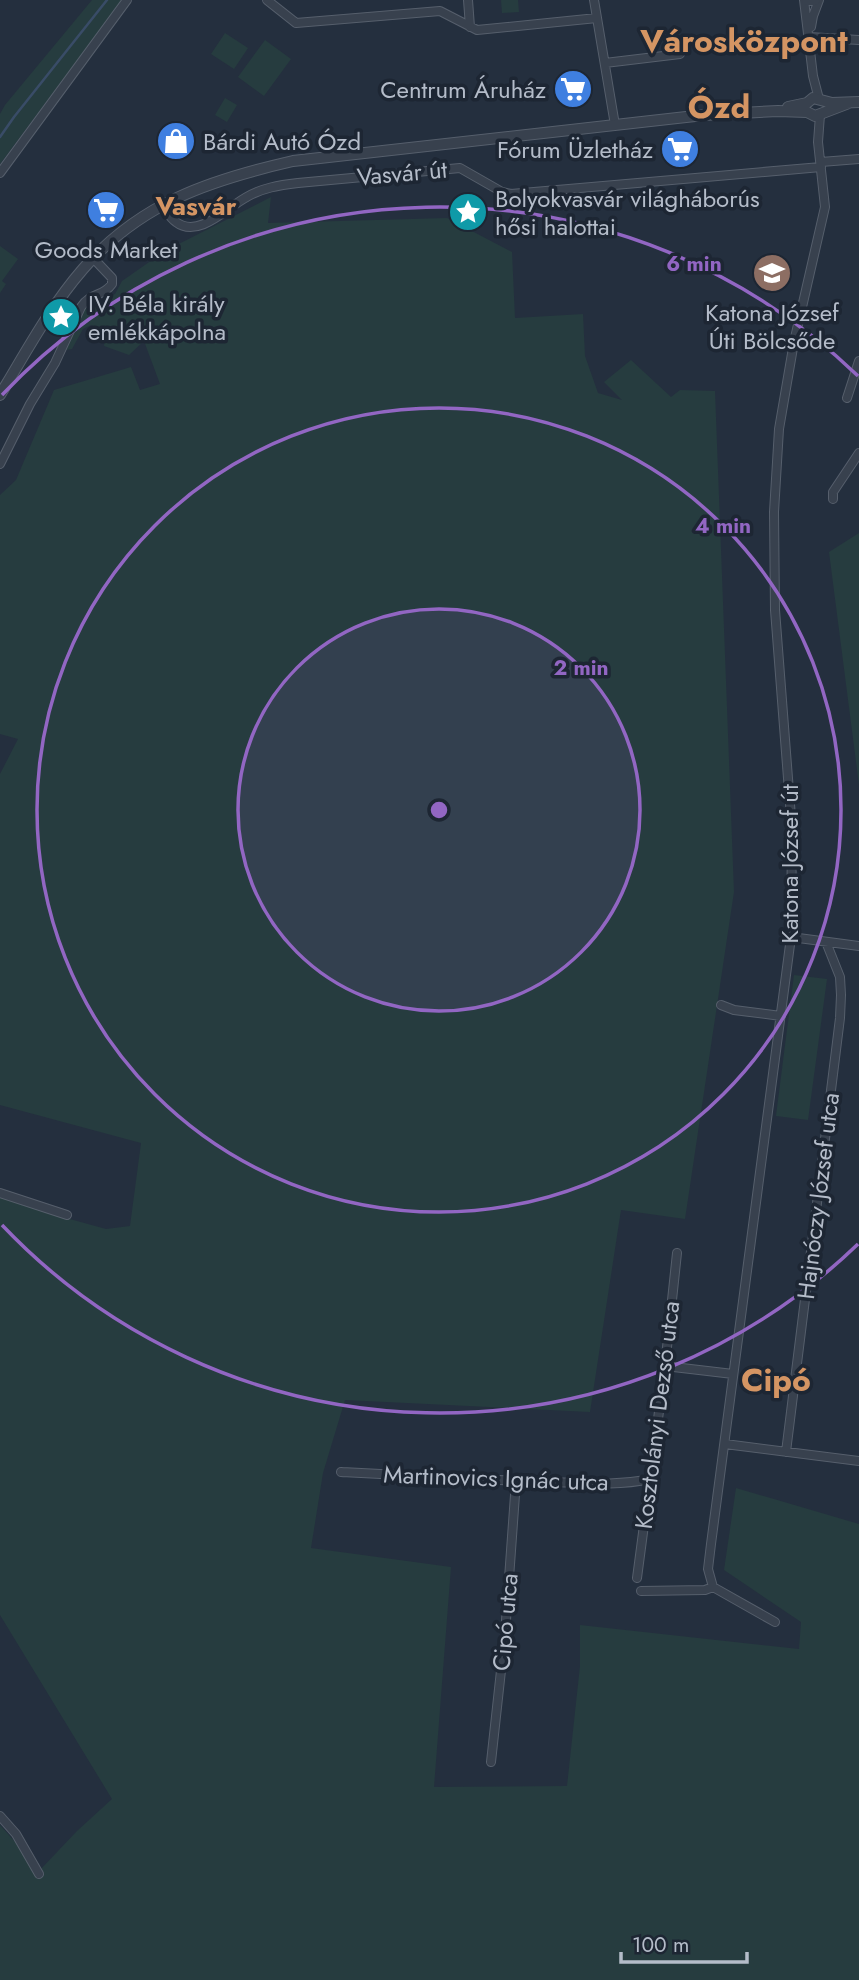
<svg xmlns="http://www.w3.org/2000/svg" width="859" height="1980" viewBox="0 0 859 1980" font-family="Jost,sans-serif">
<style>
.green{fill:#263c3f}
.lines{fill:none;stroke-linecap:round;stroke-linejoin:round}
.stream{stroke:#394c67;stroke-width:2.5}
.minor-casing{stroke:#565f6c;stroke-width:10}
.tertiary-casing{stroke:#565f6c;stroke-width:12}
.minor{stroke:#38414e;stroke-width:8}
.tertiary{stroke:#38414e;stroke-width:10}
.ring{fill:none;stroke:#9266c3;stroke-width:3.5}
.labels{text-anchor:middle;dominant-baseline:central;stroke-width:7;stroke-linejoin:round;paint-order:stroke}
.poi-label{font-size:24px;fill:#b4bcc9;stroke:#1d2633;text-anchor:start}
.street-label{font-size:24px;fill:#b4bcc9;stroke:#1d2633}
.neighbourhood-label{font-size:26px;font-weight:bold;fill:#d59563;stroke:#1d2633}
.district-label{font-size:32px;font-weight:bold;fill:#d59563;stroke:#1d2633}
.centre{fill:#9266c3;stroke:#1d2633;stroke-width:3.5}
.ring-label{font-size:21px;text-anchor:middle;font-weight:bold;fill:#9266c3;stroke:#1d2633;stroke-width:7;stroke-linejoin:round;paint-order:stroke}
</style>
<rect width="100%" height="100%" fill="#242f3e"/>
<path class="green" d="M92 0H122L0 164V114L5 105Z
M501 0H518L519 12 502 13Z
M225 33 248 48 234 69 211 54Z
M265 40 291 59 264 96 238 77Z
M225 98 237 105 227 122 215 115Z
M271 197 268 223 447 218 512 252 515 318 583 314 585 356 598 393 622 400 604 382 631 360 671 397 680 390 715 391 734 892 685 1219 621 1210 590 1412 345 1400 323 1473 311 1548 451 1567 434 1787 567 1786 580 1666V1625L799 1649 801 1622 724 1570 736 1488 859 1524V1980H0V1825L40 1870 77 1831 112 1799 0 1615V1196L59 1216 106 1229 130 1226 141 1143 0 1105V774L18 739 0 734V495L16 480 54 390 131 367 140 390 160 384 144 341 129 355 104 346 105 332 91 325 83 329 72 349 66 350 85 309 115 294 122 281 165 251Z
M0 246 18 259 2 281 6 284 0 293Z
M859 533V785L829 552Z
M794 975 827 979 808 1120 776 1116Z"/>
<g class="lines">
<path class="stream" d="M0 137 14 117 107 0"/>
<defs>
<path id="minor" d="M267 0 296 23 440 11 477 30 597 18
M468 0 470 27
M594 0 615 125
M804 0 813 76 819 99
M811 27 813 16 819 0
M809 37 859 40
M605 63 680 54
M821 162 859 159
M0 173 127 0
M162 205C166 210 170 218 176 222 198 239 227 208 245 198 261 188 280 185 298 183L460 168 502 192 511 194 821 167
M847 398 859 361
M0 464 30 404 55 363 81 307C91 292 103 297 112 284V278L93 258
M833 499V492L859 453
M791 937 859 946
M721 1005 734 1010 781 1016
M0 1193 67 1215
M665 1366 733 1374
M725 1444 859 1461
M786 1452 840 1018 841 995 840 977 826 942
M341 1472C412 1476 482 1480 553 1482 585 1483 618 1486 650 1479
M637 1578 665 1366 677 1253
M713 1587 708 1569 711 1544 791 937 792 830 775 610 774 512 779 429 794 342 825 207 818 142 820 115
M641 1591 705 1590 713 1587 775 1622
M491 1762 505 1634 516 1481
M0 1816 16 1834 39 1874"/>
<path id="tertiary" d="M807 0H815
M788 107 807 103 813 98 832 103 859 102
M0 395C26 352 50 307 83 269 140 203 210 180 293 161L704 115 778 111 807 112 815 116 849 103"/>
</defs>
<use href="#minor" class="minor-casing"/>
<use href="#tertiary" class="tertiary-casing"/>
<use href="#minor" class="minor"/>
<use href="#tertiary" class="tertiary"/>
</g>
<circle cx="439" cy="810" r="201" fill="#9266c3" fill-opacity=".12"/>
<g class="ring">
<circle cx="439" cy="810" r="201"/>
<circle cx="439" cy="810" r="402"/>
<path d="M858 1244A603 603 0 0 1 2 1225M2 395A603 603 0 0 1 858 376"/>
</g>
<defs>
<symbol id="supermarket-disc" viewBox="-11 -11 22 22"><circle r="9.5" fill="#3f7fe0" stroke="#1d2633"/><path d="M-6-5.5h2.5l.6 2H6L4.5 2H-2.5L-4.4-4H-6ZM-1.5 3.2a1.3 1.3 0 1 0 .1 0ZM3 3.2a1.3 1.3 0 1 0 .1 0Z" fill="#fff"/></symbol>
<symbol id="shop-disc" viewBox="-11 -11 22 22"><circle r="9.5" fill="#3f7fe0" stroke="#1d2633"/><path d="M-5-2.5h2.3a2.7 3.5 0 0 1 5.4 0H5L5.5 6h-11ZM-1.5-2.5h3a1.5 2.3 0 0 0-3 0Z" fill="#fff"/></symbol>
<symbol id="sight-disc" viewBox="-11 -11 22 22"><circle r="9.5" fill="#0f9aa8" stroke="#1d2633"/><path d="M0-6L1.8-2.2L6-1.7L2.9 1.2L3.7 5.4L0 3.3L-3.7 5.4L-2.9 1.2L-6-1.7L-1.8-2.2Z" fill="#fff"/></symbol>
<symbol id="school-disc" viewBox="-11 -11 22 22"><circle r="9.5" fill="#8d6e63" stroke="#1d2633"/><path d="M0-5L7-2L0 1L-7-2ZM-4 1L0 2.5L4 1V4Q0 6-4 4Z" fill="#fff"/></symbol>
</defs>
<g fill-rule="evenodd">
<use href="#supermarket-disc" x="551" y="67" width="44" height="44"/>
<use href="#shop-disc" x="154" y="119" width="44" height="44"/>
<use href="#supermarket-disc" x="658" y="127" width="44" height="44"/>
<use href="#supermarket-disc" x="84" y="188" width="44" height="44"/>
<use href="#sight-disc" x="446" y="190" width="44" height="44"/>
<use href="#school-disc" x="750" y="251" width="44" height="44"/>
<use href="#sight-disc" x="39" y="295" width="44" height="44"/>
</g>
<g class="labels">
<g class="poi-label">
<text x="546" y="89" text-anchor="end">Centrum Áruház</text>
<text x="203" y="141">Bárdi Autó Ózd</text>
<text x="653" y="149" text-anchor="end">Fórum Üzletház</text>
<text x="495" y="198">Bolyokvasvár világháborús<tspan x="495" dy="28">hősi halottai</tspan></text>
<text x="106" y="249" text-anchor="middle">Goods Market</text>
<text x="88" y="303">IV. Béla király<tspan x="88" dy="28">emlékkápolna</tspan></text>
<text x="772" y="312" text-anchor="middle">Katona József<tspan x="772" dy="28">Úti Bölcsőde</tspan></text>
</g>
<g class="street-label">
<text transform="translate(402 173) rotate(-5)">Vasvár út</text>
<text transform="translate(789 864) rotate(-90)">Katona József út</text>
<text transform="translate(818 1196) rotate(-83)">Hajnóczy József utca</text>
<text transform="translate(657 1415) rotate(-83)">Kosztolányi Dezső utca</text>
<text transform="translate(496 1478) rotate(2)">Martinovics Ignác utca</text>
<text transform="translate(505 1622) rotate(-85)">Cipó utca</text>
</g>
<g class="neighbourhood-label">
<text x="196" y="206">Vasvár</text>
</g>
<g class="district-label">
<text x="744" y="41">Városközpont</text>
<text x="719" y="107">Ózd</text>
<text x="776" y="1380">Cipó</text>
</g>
</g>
<circle cx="439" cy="810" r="10" class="centre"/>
<g class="ring-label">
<text x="694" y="271">6 min</text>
<text x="723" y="533">4 min</text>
<text x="581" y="675">2 min</text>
</g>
<path d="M621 1952v10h126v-10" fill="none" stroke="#b4bcc9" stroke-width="3.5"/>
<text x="632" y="1952" font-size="21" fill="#b4bcc9" stroke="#1d2633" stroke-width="5" paint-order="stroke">100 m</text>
</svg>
